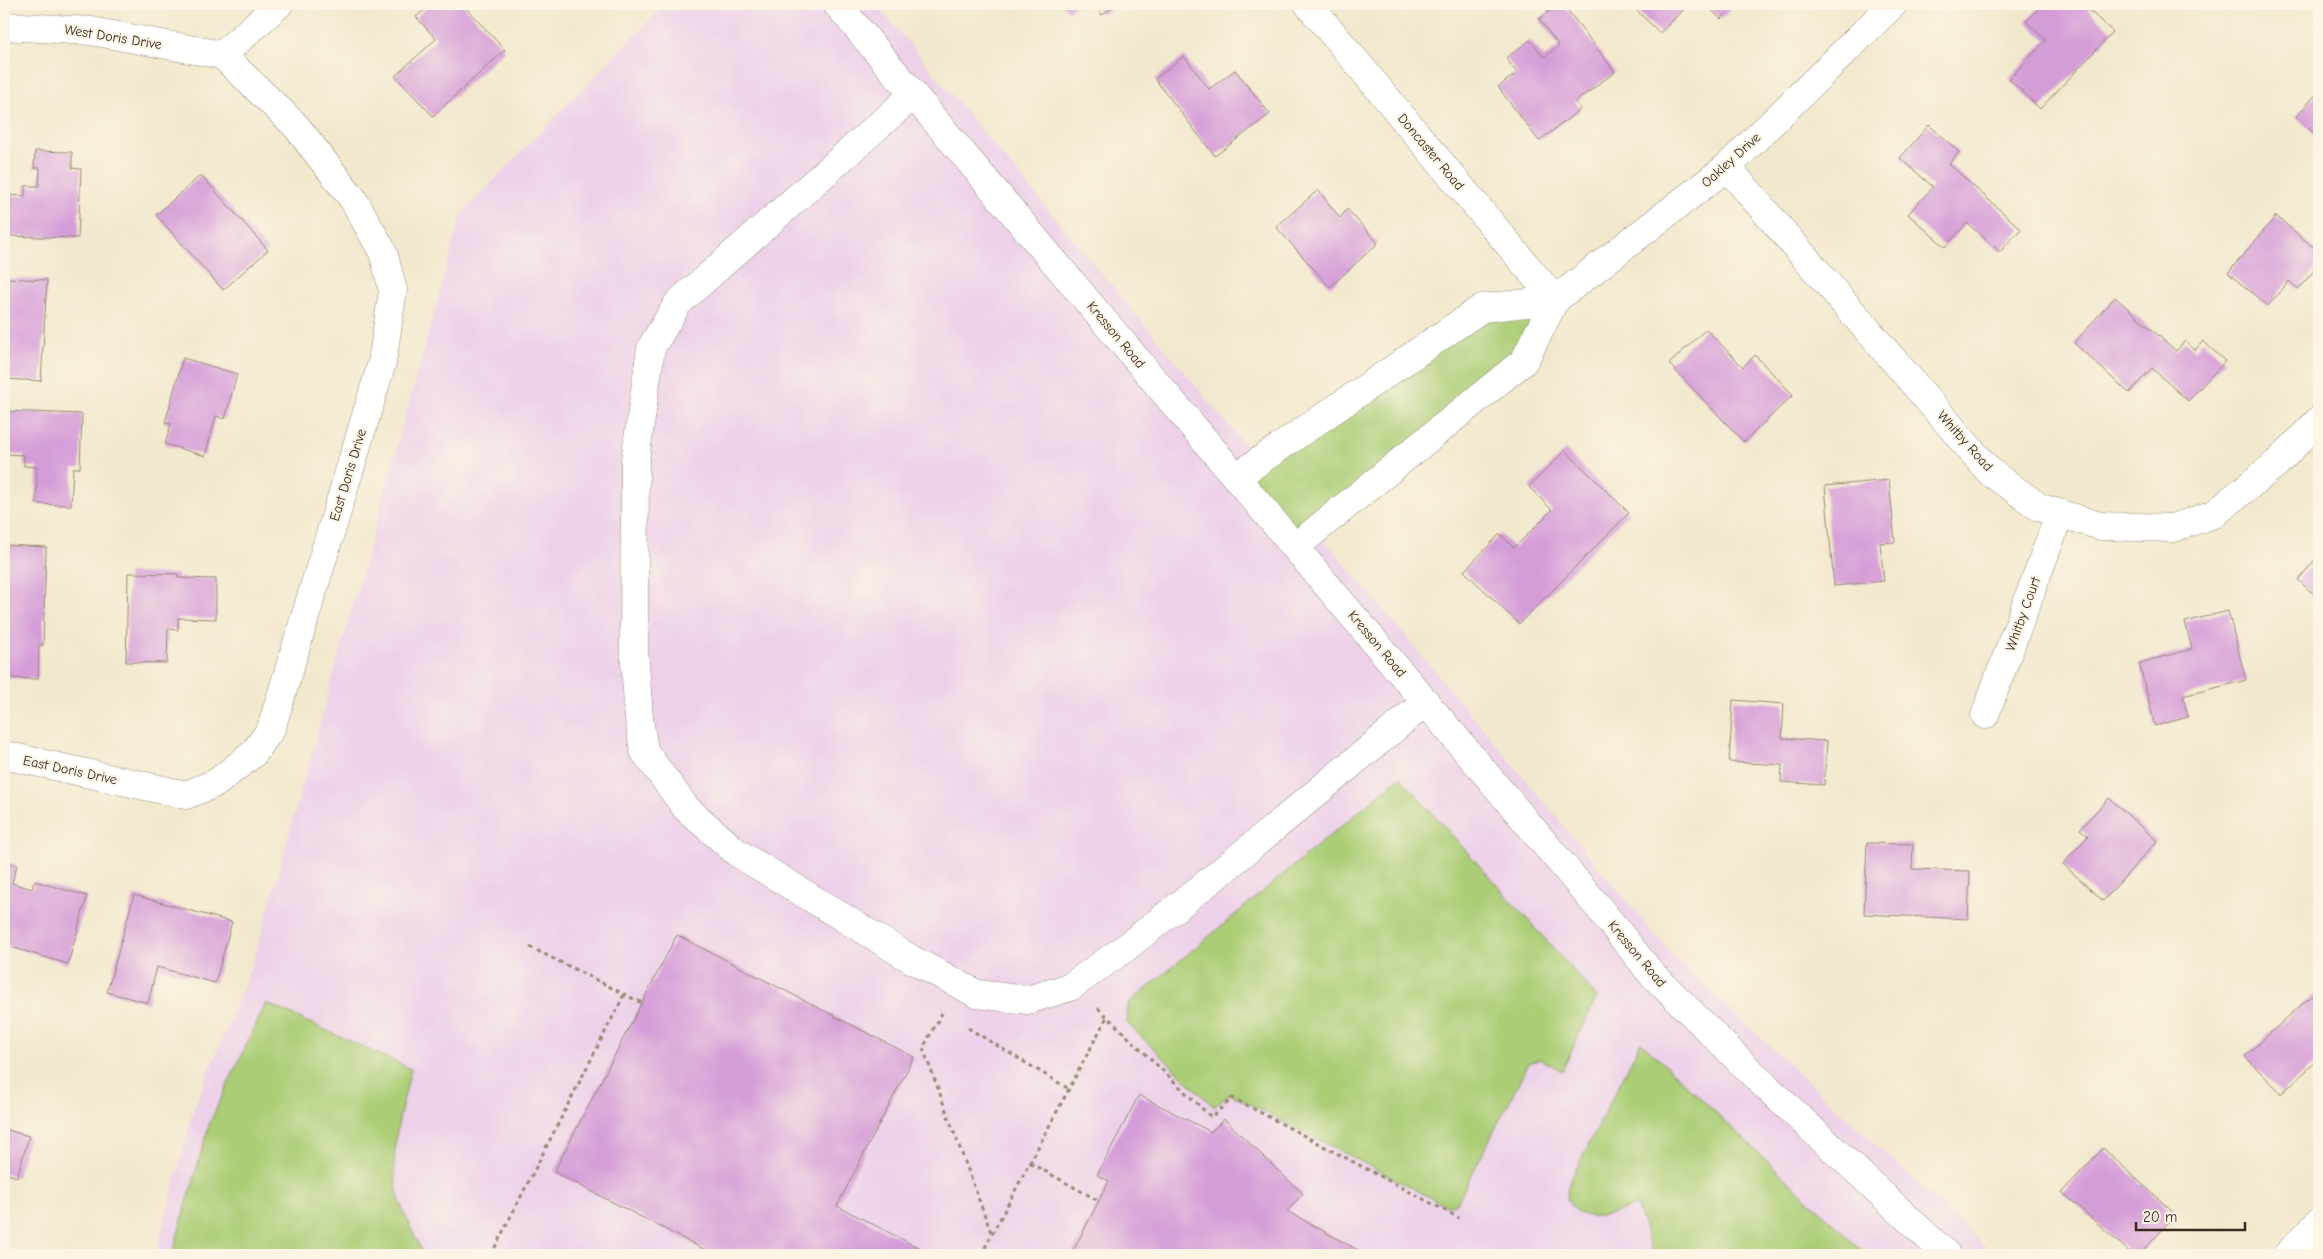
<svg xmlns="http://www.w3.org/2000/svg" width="2323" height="1259" viewBox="0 0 2323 1259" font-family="'Comic Neue',sans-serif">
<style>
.built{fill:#ecd1e9}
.green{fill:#abcd76;stroke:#737c4a}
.building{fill:#d59dd8}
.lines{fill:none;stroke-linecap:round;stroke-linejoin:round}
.minor-casing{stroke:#968976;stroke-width:29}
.path{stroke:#968976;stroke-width:3;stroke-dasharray:4 4;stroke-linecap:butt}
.minor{stroke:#fff;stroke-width:28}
.labels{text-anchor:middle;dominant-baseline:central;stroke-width:4;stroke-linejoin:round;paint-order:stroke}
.street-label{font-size:14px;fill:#3b2a1e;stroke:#fcf5e5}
</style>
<rect width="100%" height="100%" fill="#fcf5e5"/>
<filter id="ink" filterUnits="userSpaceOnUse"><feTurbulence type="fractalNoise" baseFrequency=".02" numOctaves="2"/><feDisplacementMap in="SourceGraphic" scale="10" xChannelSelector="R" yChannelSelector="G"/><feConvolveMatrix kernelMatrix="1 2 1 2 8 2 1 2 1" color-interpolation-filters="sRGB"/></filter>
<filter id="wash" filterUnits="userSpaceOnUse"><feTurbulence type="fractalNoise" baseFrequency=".0096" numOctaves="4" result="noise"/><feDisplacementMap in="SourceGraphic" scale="20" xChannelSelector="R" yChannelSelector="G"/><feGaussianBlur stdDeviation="1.12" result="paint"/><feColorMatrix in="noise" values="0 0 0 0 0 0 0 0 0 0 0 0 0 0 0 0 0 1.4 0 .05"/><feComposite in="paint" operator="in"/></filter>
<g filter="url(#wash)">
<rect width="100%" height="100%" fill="#f2e8cd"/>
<path class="built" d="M665 4H876L1672 955 1994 1255H156L193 1111 254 960 462 213Z"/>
<path class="green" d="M1555 300 1524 361 1295 547 1236 477 1482 308Z
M1400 777 1597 997 1562 1071 1541 1059 1529 1063 1457 1203 1447 1206 1230 1094 1214 1107 1127 1023 1128 1004Z
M266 1003 411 1069C401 1112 386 1157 400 1202 406 1220 416 1238 423 1255H172L210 1122Z
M1641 1042 1867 1255H1653L1637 1206C1617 1211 1588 1226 1572 1207 1565 1199 1567 1189 1570 1181Z"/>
<g id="blocks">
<path class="building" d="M431 4H462L505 50 433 116 395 76 436 39 416 17Z
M1062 4H1078L1068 11Z
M1094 4H1118L1102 15Z
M1559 4H1563L1615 72 1575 102 1581 109 1539 141 1498 87 1517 73 1506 58 1530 40 1544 57 1559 46 1539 19Z
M1630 4H1689L1660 33Z
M1705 4H1736L1721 19Z
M2043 4H2082L2113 32 2040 109 2009 79 2046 40 2026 21Z
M1184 56 1209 89 1235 70 1270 114 1215 156 1155 79Z
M2318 92 2319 94V138L2296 117Z
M1929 125 1959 152 1949 164 2021 229 2000 252 1967 223 1945 247 1908 214 1933 187 1900 158Z
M35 151 72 152V168L81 169 78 238 4 236V195L25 196V186H39L40 168H34Z
M201 175 268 250 223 290 156 215Z
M1318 190 1340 218 1347 209 1378 243 1330 287 1276 227Z
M2276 216 2319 252V265L2298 289 2289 281 2268 306 2228 273Z
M4 278 47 280 41 381 4 379Z
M2115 297 2176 351 2185 341 2195 350 2203 341 2225 361 2188 401 2152 368 2129 393 2074 343Z
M1706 329 1743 367 1755 355 1793 395 1744 442 1669 364Z
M183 358 237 374 225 419 216 416 205 456 165 444 171 424 165 423Z
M4 411 82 414 80 468H73L71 505 36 504 37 467 24 466V455L4 454Z
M1565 450 1629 513 1519 624 1464 571 1500 534 1514 548 1552 510 1529 487Z
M1889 480 1895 542 1880 543 1884 581 1834 586 1825 486Z
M4 545 46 547 43 645H39L38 679 4 678Z
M2319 555V599L2298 580Z
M128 573 178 574V578L216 579V619L178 618V630L168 629 167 663 126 662Z
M2228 611 2246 680 2183 696 2188 717 2155 726 2139 663 2192 649 2185 622Z
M1733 700 1784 704 1782 738 1827 741 1824 785 1781 782 1782 765 1729 762Z
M2109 798 2157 841 2103 901 2063 864 2088 836 2080 829Z
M1867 843 1913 844 1912 869 1970 871 1968 919 1864 914Z
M4 861 17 865 12 883 32 889 34 881 87 896 68 964 4 945Z
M134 895 232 922 215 983 157 967 148 1003 107 992Z
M677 935 914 1057 837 1206 933 1255H715L554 1172Z
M2313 994 2319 1000V1059L2281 1094 2245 1056Z
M1139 1095 1211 1132 1224 1119 1303 1194 1287 1211 1367 1255H1071L1109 1181 1097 1175Z
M4 1129 29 1136 17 1177 4 1173Z
M2103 1148 2176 1215 2139 1255H2133L2062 1192Z"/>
</g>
</g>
<g filter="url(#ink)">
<use href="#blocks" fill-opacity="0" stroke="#968976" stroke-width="1"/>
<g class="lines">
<defs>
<path id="minor" d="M837 4 1599 908 1651 973 1758 1079 1947 1255
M1308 4 1555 300
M4 26 91 31 222 55
M222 55 279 4
M913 95 678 303 651 348 635 460 634 649 639 718 644 751 686 808 736 852 911 959 977 994 1028 1000 1070 987 1124 949 1211 880 1426 702
M1727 167 1990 472 2039 507 2100 526 2173 528 2214 514 2277 463 2319 420
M1236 477 1482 308 1555 300
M1295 547 1524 361 1555 300 1727 167 1893 4
M1985 715 2060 513
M4 755 186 795 216 783 254 753 271 729 382 363 393 290 383 252 353 199 296 126 222 55
M2287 1255 2319 1222"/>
</defs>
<use href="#minor" class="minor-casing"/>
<path class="path" d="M530 947 642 1003
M1098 1008 1211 1117 1233 1098 1459 1218
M942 1013 923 1048 992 1235
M968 1028 1069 1089
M1030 1163 1099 1201
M491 1255 624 995
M981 1255 1107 1017"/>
<use href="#minor" class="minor"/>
</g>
</g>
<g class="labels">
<g class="street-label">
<text transform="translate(113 37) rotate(9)">West Doris Drive</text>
<text transform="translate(1431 152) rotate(50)">Doncaster Road</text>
<text transform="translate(1731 160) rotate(-42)">Oakley Drive</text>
<text transform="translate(1116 335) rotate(50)">Kresson Road</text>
<text transform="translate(1965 441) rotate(48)">Whitby Road</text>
<text transform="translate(348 475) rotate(-73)">East Doris Drive</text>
<text transform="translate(2023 614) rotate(-70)">Whitby Court</text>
<text transform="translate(1377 644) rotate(50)">Kresson Road</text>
<text transform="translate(70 770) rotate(12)">East Doris Drive</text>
<text transform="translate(1637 954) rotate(50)">Kresson Road</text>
</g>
</g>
<rect width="2323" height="1259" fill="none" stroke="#fcf5e5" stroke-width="20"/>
<path d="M2136 1222v8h109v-8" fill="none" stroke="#3b2a1e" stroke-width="2.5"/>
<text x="2143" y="1222" font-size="15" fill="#3b2a1e" stroke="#fcf5e5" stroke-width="4" paint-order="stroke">20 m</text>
</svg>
